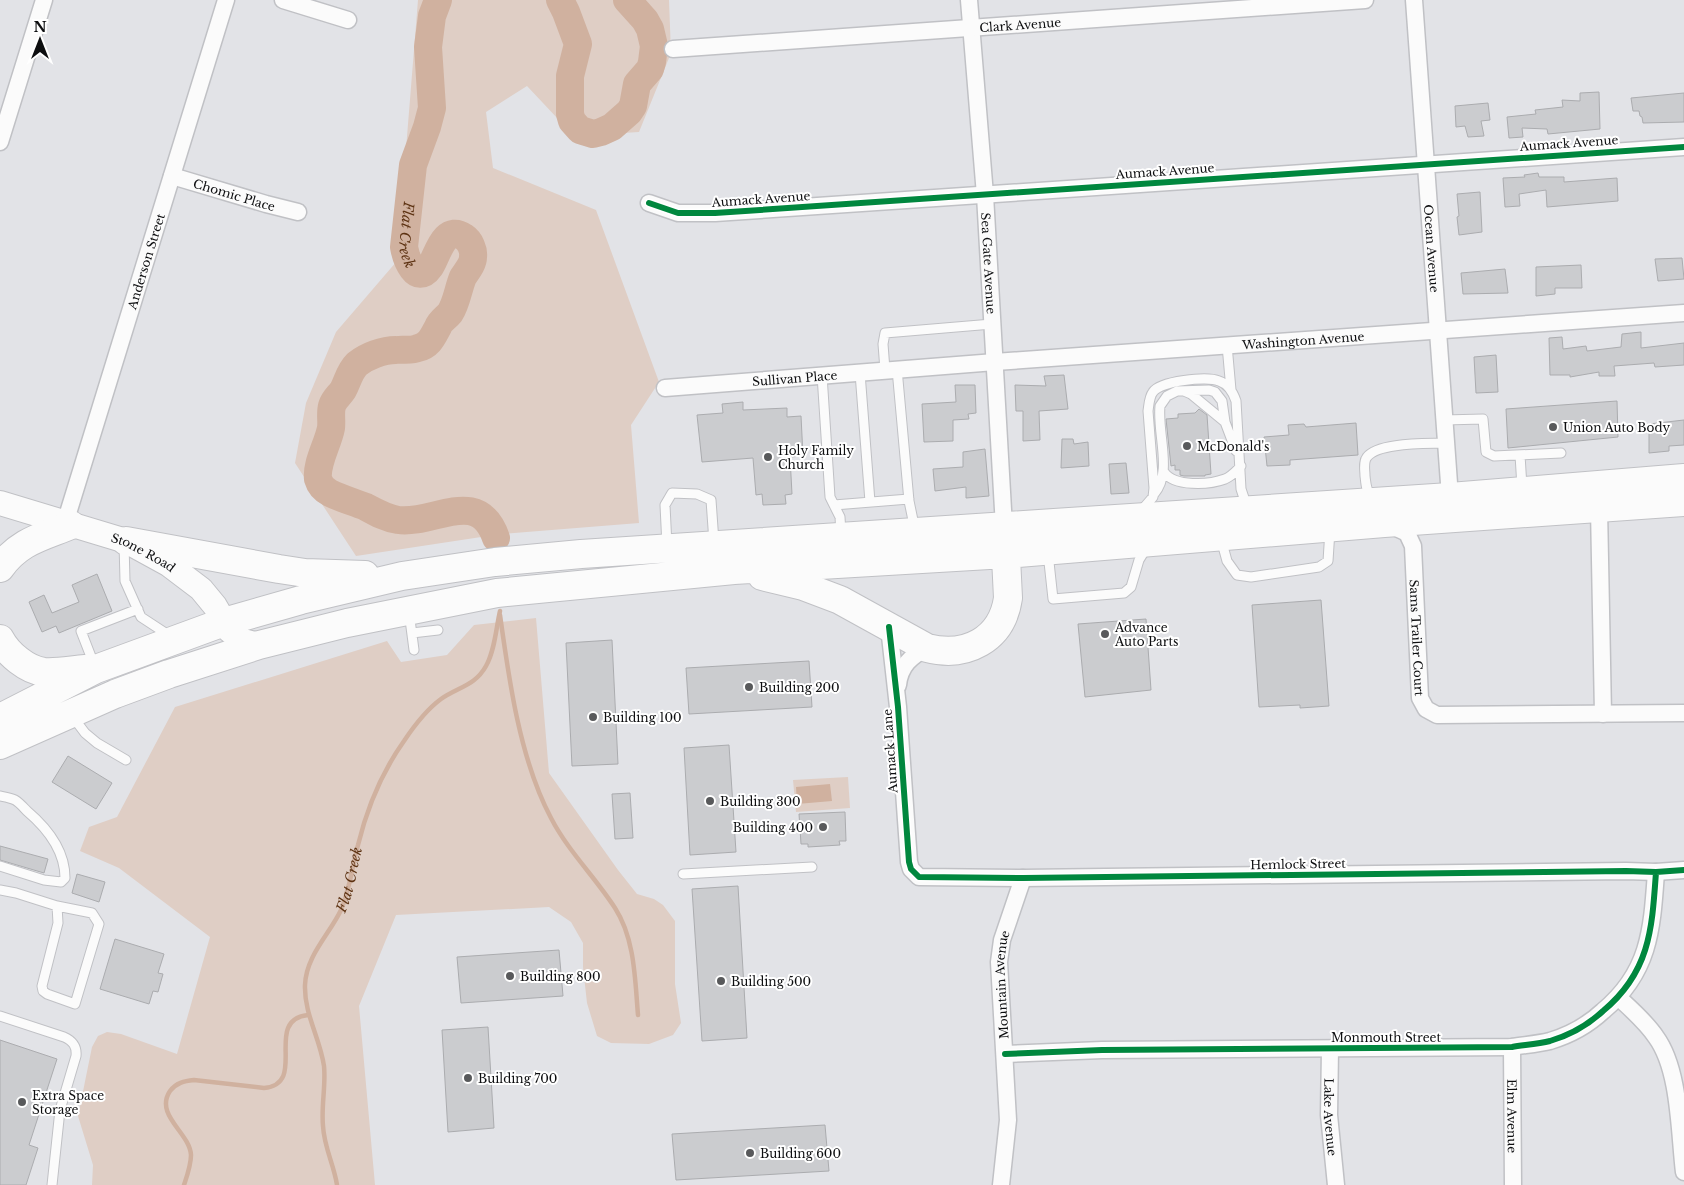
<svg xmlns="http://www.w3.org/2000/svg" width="1684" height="1185" viewBox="0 0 1684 1185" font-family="'Libre Baskerville',serif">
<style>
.green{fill:#dfcec5}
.water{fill:#d0b19f}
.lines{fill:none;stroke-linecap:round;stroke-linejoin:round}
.stream{stroke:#d0b19f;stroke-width:4.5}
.river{stroke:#d0b19f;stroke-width:28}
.building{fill:#cbcccf;stroke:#abacaf}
.service-casing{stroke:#c0c1c5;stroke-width:11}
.minor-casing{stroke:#c0c1c5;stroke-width:19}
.secondary-casing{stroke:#c0c1c5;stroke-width:26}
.trunk-casing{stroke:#c0c1c5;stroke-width:30}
.service{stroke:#fbfbfb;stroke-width:9}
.minor{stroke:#fbfbfb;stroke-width:16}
.secondary{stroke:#fbfbfb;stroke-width:24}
.trunk{stroke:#fbfbfb;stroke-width:28}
.cycleway-casing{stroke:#fff;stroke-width:9}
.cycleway{stroke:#00873e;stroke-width:6}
.poi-dot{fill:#58595b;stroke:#fff;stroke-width:2}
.labels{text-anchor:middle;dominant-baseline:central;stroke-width:4;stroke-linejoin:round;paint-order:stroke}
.street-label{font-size:12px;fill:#0d0e10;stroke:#fff}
.poi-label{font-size:12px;fill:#0d0e10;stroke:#fff;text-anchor:start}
.water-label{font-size:14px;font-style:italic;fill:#5d3212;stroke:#fff}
</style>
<rect width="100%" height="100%" fill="#e2e3e7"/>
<path class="green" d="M418 0H669L671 53 639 132 574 136 527 86 486 112 493 168 596 210 659 382 631 425 639 523 501 534 356 556 295 463 306 403 336 332 397 261Z
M536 618 549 773 618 870 637 894 654 899 663 905 675 921V984L681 1023 673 1035 649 1044 611 1043 597 1036 587 1003 583 967V943L571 922 549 907 396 915 359 1006 375 1185H92L93 1165 78 1116 92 1047 98 1036 107 1032 121 1034 177 1054 210 937 119 868 80 851 89 827 117 817 175 707 387 641 401 662 447 655 474 625Z
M848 777 850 808 796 812 793 780Z"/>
<path class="water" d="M830 784 832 801 797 804 796 787Z"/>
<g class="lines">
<g class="stream">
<path d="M500 615C509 680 520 760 551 818 568 851 595 877 615 908 635 939 635 980 638 1015"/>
<path d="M184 1185C187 1176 191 1165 191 1155 190 1133 154 1115 170 1091 176 1083 184 1081 194 1080L264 1088C309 1084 262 1020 308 1015"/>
<path id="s1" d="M337 1185C334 1165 324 1147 323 1126 321 1106 326 1086 324 1066 320 1038 304 1014 305 985 306 956 329 935 341 910 350 889 352 867 358 845 367 808 382 772 404 741 414 726 426 710 441 699 458 687 475 686 486 666 495 650 496 628 500 611"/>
</g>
<g class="river">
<path id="s2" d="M438 0 432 16 428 47 432 108 427 127 413 165 404 247C406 258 416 287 430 267 437 257 444 223 464 237 470 241 474 250 473 257 473 264 467 271 463 277 458 289 457 302 450 313 446 318 440 321 438 327 433 336 430 345 418 348 411 351 403 349 396 350 383 350 367 356 357 364 349 372 348 381 343 390 339 396 334 399 332 406 330 413 332 421 331 428 328 444 316 463 318 479 320 486 324 490 330 493 342 499 354 502 366 507 377 513 386 518 398 520 434 525 478 486 496 538"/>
<path d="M560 0 566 12 578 44 570 76V114L572 121 580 130 593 134 601 132 612 127 629 112 633 106 637 84 650 69 652 62 654 46 650 29 645 20 627 0"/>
</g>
</g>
<path class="building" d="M1599 92 1600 129 1548 134 1547 129 1522 128 1523 137 1509 138 1507 117 1536 114 1535 110 1563 107 1562 100 1580 101V93Z
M1684 93V122L1643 123 1642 117 1640 116 1639 111H1633L1631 98Z
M1488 103 1490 120 1481 121 1484 136 1468 137 1465 126 1456 127 1455 106Z
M1538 173 1539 177H1564V182L1617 178 1618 201 1547 207 1546 190 1519 194 1520 206 1505 207 1503 178 1525 177 1524 175Z
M1480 192 1482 232 1459 235 1457 217 1459 216 1457 194Z
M1682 258 1684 279 1658 281 1655 259Z
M1581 265 1582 288H1555V294L1536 296V267Z
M1505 269 1508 293 1463 294 1461 273Z
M1641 332V348L1684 343V365L1655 367 1654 363 1614 366 1615 376H1599V372L1570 377V375H1550L1549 338 1562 337 1563 349 1586 346 1587 351 1621 347 1622 334Z
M1496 355 1498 392 1476 393 1474 357Z
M1064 375 1068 409 1039 411 1040 440 1023 441V411H1016L1015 385 1046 386 1044 376Z
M955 385H975L976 413 968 414 969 419 953 420V441L924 442 922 404 956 402Z
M1617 401 1618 437 1508 448 1506 409Z
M743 402V410L787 408V417L801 416 803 456 790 457 792 494 785 495 786 504 763 505 762 494 756 495 753 458 702 462 697 415 723 413 722 404Z
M1199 409 1207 415 1211 474 1205 475V476H1184L1180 475V470H1175V465L1171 466 1166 419 1178 418V414L1195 413Z
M1684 420V445L1669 446V451L1649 453V424Z
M1356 423 1358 455 1290 460V465L1267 466 1264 437 1289 435 1288 425 1304 424 1306 427Z
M1062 439H1073L1074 444 1088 442 1089 466 1061 468Z
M985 449 989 496 966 498V487L935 491 933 469 963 467V452Z
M1126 463 1129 493 1111 494 1109 464Z
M97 574 112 611 59 633 56 626 42 632 29 602 44 595 52 613 79 602 72 585Z
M1321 600 1329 706 1300 708V705L1259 707 1252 605Z
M1146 619 1151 690 1085 697 1078 624Z
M612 640 618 764 572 766 566 643Z
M809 661 812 707 689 714 686 668Z
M729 745 736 852 690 855 684 748Z
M68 756 112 783 96 809 52 782Z
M630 793 633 838 615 839 612 794Z
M845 812 846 841H839L840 845 808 847V844H801L799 814Z
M0 846 48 859 44 873 0 860Z
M77 874 105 882 99 902 72 893Z
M738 886 747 1038 702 1041 692 889Z
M115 939 164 954 158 973 163 974 158 992 153 991 149 1004 100 989Z
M559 950 563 996 461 1003 457 957Z
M488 1027 494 1128 448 1132 442 1030Z
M0 1040 57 1059 29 1145 38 1148 26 1185H0Z
M825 1125 829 1171 676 1180 672 1134Z"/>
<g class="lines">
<defs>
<path id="service" d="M1227 345 1231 390
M897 369 909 501 915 530
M885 370 883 344 885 333 992 324
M860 373 870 502
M822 375 830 497 840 517 841 534
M1184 391 1191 394 1225 422
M1444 420 1483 419 1486 452 1494 456 1561 453
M1520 455 1522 487
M1164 472C1174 487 1209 485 1225 479 1232 476 1236 471 1241 466
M1154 494C1173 472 1157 434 1160 406L1167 396 1177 391 1209 390 1215 392 1222 401 1225 422 1236 451
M1372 497C1366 492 1366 484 1365 476 1365 470 1363 462 1367 457 1378 442 1428 444 1446 443
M834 505 909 499
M1140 512 1153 497 1154 488 1148 411C1149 405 1149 397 1153 392 1160 381 1207 376 1219 381 1228 384 1233 392 1236 401L1241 489 1245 501 1251 504
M1221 539 1227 561 1237 575 1251 577 1319 567 1328 561 1330 530
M124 543 125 581 141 617 170 636
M667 546 665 505 672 493 697 494 711 500 714 542
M1048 553 1053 599 1124 593 1131 587 1139 560 1147 547
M409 612 414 650
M412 633 438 630
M95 667 81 631 138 609
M73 717 85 733 97 743 126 760
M0 796C5 797 11 798 15 800 20 803 24 808 27 811 47 828 65 851 65 878L61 882 44 880 0 866
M683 874 812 867
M0 890 16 893 57 906 92 913 99 924 75 1004 47 994 43 991 42 986 58 923 57 906
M0 1016 64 1037C73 1041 77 1046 76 1056L60 1110 52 1185"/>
<g id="minor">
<path d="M283 0 348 20"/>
<path id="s3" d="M969 0 985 195 1004 527"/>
<path id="s4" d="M1414 0 1450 497"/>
<path id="s5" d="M673 49 1365 0"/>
<path d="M0 142 44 0"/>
<path id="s6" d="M172 176 266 204 298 212"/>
<path d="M649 203 678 213H715L1684 147"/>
<path id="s7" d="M665 388 995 362 1684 313"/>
<path d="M1599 508 1603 714"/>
<path id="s8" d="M65 523 226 0"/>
<path id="s9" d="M1390 525 1407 533 1413 546 1420 698 1426 709 1437 715 1684 713"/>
<path d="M889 627 898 707 909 862 911 869 919 877 1023 878 1626 871 1656 872 1684 870"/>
<path d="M898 685C900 666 911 656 927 648"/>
<path d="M1619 998C1632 1010 1646 1022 1656 1037 1680 1070 1679 1131 1684 1172"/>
<path id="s10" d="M1512 1047 1513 1185"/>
<path id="s11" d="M1330 1049 1329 1115 1336 1185"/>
<path d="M1005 1054 1102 1050 1512 1047C1524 1045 1538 1044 1550 1041 1570 1035 1588 1025 1603 1011 1650 972 1652 929 1656 872"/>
<path id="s12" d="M1001 1185 1008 1120 999 962 1002 940 1023 878"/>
</g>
<g id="secondary">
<path id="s13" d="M0 503 126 541 168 564 201 589 215 606 229 630 243 641 259 645"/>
</g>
<path id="trunk" d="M126 541 279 569 305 573 365 575
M0 568C19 541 42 537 71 525
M762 576 803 586 840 600 927 648C966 658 1002 640 1008 598L1005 537
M0 639C8 654 27 670 44 672 57 673 72 670 85 669
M0 718 96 669 224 622 301 600 402 576 495 562 581 554 1450 497 1684 478
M0 745 115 694 169 674 259 645 347 623 497 593 734 570 1006 554 1384 523 1684 502"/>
</defs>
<use href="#service" class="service-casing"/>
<use href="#minor" class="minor-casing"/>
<use href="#secondary" class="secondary-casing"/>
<use href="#trunk" class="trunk-casing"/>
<use href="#service" class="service"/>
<use href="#minor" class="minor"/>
<use href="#secondary" class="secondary"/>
<use href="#trunk" class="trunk"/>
<defs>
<path id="cycleway" d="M649 203 678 213H715L1684 147
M889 627 898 707 909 862 911 869 919 877 1023 878 1626 871 1656 872 1684 870
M1005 1054 1102 1050 1512 1047C1524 1045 1538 1044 1550 1041 1570 1035 1588 1025 1603 1011 1650 972 1652 929 1656 872"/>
</defs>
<use href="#cycleway" class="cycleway-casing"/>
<use href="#cycleway" class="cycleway"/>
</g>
<g class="poi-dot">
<circle cx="1553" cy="427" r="5"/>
<circle cx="1187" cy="446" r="5"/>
<circle cx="768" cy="457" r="5"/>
<circle cx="1105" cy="634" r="5"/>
<circle cx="749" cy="687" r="5"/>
<circle cx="593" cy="717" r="5"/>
<circle cx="710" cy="801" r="5"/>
<circle cx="823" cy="827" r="5"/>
<circle cx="510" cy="976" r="5"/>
<circle cx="721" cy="981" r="5"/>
<circle cx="468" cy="1078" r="5"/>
<circle cx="22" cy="1102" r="5"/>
<circle cx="750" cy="1153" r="5"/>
</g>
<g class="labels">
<g class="street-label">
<text stroke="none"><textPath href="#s5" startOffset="348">Clark Avenue</textPath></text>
<text transform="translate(1569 143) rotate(-4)">Aumack Avenue</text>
<text transform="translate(1165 171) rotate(-4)">Aumack Avenue</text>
<text stroke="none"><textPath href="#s6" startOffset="65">Chomic Place</textPath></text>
<text transform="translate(761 199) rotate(-4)">Aumack Avenue</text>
<text stroke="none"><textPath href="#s4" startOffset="249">Ocean Avenue</textPath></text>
<text stroke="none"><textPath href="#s8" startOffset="274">Anderson Street</textPath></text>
<text stroke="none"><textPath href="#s3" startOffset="264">Sea Gate Avenue</textPath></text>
<text stroke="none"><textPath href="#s7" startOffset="640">Washington Avenue</textPath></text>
<text stroke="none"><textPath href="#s7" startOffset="130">Sullivan Place</textPath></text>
<text stroke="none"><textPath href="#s13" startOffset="152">Stone Road</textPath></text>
<text stroke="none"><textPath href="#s9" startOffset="125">Sams Trailer Court</textPath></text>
<text transform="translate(890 751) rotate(-94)">Aumack Lane</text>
<text transform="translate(1298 864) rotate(-1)">Hemlock Street</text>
<text stroke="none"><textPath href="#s12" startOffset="201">Mountain Avenue</textPath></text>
<text x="1386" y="1037">Monmouth Street</text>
<text stroke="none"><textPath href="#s10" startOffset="69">Elm Avenue</textPath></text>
<text stroke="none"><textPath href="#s11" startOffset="68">Lake Avenue</textPath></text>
</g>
<g class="poi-label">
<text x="1563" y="427">Union Auto Body</text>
<text x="1197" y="446">McDonald's</text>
<text x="778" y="450">Holy Family<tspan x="778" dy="14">Church</tspan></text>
<text x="1115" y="627">Advance<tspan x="1115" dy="14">Auto Parts</tspan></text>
<text x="759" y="687">Building 200</text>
<text x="603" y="717">Building 100</text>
<text x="720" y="801">Building 300</text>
<text x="813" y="827" text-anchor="end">Building 400</text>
<text x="520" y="976">Building 800</text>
<text x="731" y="981">Building 500</text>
<text x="478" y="1078">Building 700</text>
<text x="32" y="1095">Extra Space<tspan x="32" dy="14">Storage</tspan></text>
<text x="760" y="1153">Building 600</text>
</g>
<g class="water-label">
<text stroke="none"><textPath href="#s2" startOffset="240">Flat Creek</textPath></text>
<text stroke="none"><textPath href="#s1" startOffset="320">Flat Creek</textPath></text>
</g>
</g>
<g transform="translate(40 40)" stroke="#ffffff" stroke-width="4" paint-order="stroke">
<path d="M0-4L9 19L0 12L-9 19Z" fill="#0d0e10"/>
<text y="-8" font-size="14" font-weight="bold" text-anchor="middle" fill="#0d0e10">N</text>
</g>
</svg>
